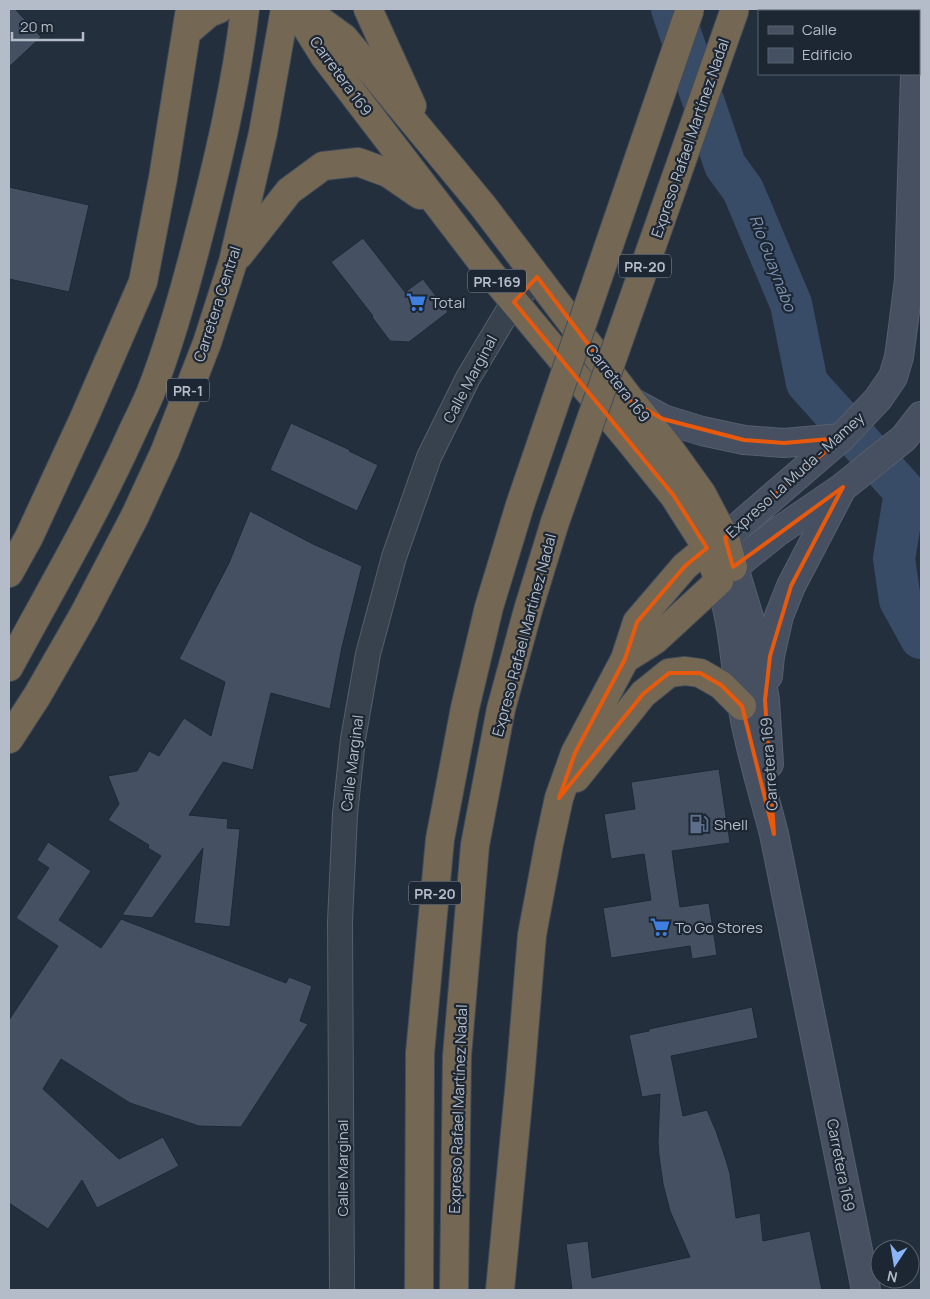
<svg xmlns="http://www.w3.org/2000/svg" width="930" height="1299" viewBox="0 0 930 1299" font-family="Manrope,sans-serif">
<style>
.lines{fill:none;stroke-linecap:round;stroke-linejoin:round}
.river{stroke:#394c67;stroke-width:42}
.building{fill:#455162;stroke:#1f2835}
.street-casing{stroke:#565f6c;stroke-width:26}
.secondary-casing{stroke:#565f6c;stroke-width:30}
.highway-casing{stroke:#434c59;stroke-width:30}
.street{stroke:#38414e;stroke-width:24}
.secondary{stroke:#465061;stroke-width:28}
.highway{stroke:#746855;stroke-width:28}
.highway-bridge-casing{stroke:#434c59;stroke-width:30;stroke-linecap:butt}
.highway-bridge{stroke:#746855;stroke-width:28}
.marked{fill:none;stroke:#e8590c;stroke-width:4;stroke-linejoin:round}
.labels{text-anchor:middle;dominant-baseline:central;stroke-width:4.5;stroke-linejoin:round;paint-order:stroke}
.shield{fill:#1d2633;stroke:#878f9c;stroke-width:1}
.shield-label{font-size:14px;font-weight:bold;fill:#b4bcc9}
.street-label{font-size:15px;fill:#b4bcc9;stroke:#1d2633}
.poi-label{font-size:15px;fill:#b4bcc9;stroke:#1d2633;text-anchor:start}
.water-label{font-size:16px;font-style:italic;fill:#7c92b1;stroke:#1d2633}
</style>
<rect width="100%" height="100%" fill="#242f3e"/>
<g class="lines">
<path class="river" d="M672 9 725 165 743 190 791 304 807 383 905 492 894 559 900 600 921 638"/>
</g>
<path class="building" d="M9 9H15L41 37 9 67Z
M9 187 89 205 69 292 9 279Z
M363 238 405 292 423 279 448 312 409 342 390 341 372 317 373 316 331 262Z
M291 423 350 450 349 451 378 465 357 511 270 470Z
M250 511 313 544 362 566 342 647 330 709 271 693 253 770 223 762 189 815 228 819 227 828 240 829 230 927 194 923 203 848 152 918 122 915 161 856 148 848 149 845 108 820 119 804 108 776 137 771 149 751 159 756 184 718 211 736 225 682 179 659 229 563Z
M719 769 730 843 672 851 680 907 709 903 717 955 692 959 690 946 611 958 603 908 651 900 644 854 611 859 604 814 635 809 631 782Z
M48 842 91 871 59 920 101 948 121 919 286 983 289 977 312 986 300 1021 308 1024 241 1127 199 1126 130 1103 61 1059 43 1089 119 1159 163 1137 179 1166 97 1208 82 1180 48 1229 9 1203V1020L58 946 16 918 49 868 37 860Z
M752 1007 758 1038 671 1056 683 1116 707 1110 716 1131 726 1160 730 1174 736 1218 760 1213 763 1241 810 1231 822 1290H572L566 1244 588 1241 592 1278 690 1257 670 1211 663 1184 659 1156 658 1142 660 1094 642 1097 629 1035 649 1031V1029Z"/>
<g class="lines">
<defs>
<path id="street" d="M342 1290 340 921 345 814 353 739 368 654 394 557 429 457 468 378 508 311 514 302 537 277"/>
<path id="secondary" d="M917 11V9
M632 402 663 419 702 431 744 440 784 443 841 438
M707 548 725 538 841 438 878 399 893 377 899 357 903 327 909 280 915 74
M735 571 752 627 765 700 769 764
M768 676 770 656 779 616 791 586 840 492
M866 1290 774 834C763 791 749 748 742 704 734 663 734 620 719 581L746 557 776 533 843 487 904 438 921 416"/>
<path id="highway" d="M295 9 325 57 491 274 629 440 674 496 707 548 719 581 655 640 625 659
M304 9 344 38 483 206 632 402 669 448 702 494 725 538 733 567
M368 9 412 106
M187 32 209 13 219 9
M239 255 289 191 323 166 358 162 388 173 420 195
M9 573 29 537 84 418 143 282 163 178 190 9
M9 667C50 591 94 516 130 437 137 421 146 405 152 389 171 340 185 289 198 238 218 162 236 86 245 9
M9 739 37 696 84 614 135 516 165 451 207 343 233 262 263 133 285 9
M576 778 643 694 669 673 685 671 700 673 721 685 742 706
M419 1290 420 1053 440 839 465 708 489 607 520 505
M454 1290 457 1056 475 845 501 709 528 610 555 522
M500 1290 520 1080 532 935 549 844 559 798 575 753 625 659 637 622 685 566 707 548"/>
</defs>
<use href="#street" class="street-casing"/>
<use href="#secondary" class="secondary-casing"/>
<use href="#highway" class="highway-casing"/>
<use href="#street" class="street"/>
<use href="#secondary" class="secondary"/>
<use href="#highway" class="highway"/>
<defs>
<path id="highway-bridge" d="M520 505 690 9
M555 522 735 9"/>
</defs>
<use href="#highway-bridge" class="highway-bridge-casing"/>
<use href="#highway-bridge" class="highway-bridge"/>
</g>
<path class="marked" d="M537 277 632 402 663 419 744 440 784 443 841 438 725 538 733 567 843 487 791 586 770 656 765 700 774 834 742 706 721 685 700 673H669L643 694 559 798 575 753 625 659 637 622 685 566 707 548 674 496 514 302Z"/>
<defs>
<symbol id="supermarket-bare" viewBox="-9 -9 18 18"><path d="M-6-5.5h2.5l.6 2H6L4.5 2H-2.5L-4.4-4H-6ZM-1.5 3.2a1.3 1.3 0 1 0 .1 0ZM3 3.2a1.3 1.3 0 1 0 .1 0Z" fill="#3f7fe0" stroke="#1d2633" stroke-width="2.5" paint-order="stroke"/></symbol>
<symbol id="fuel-bare" viewBox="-9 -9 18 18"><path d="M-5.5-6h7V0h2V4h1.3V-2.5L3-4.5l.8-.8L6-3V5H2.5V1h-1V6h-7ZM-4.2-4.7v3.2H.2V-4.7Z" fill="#5c6f8a" stroke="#1d2633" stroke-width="2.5" paint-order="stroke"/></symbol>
</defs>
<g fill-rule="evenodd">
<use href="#supermarket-bare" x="402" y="288" width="28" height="28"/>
<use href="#fuel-bare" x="685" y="810" width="28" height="28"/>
<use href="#supermarket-bare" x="646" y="913" width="28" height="28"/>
</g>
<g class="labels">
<g class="shield">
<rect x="619" y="254.5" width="52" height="23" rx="4"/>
<rect x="468" y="269.5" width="58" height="23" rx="4"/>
<rect x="167" y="378.5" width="42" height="23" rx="4"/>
<rect x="409" y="881.5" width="52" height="23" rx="4"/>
</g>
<g class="shield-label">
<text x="645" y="266">PR-20</text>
<text x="497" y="281">PR-169</text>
<text x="188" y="390">PR-1</text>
<text x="435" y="893">PR-20</text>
</g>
<g class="street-label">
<text transform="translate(341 76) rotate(54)">Carretera 169</text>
<text transform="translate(690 138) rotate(-71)">Expreso Rafael Martínez Nadal</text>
<text transform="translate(217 304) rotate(-72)">Carretera Central</text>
<text transform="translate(470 379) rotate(-62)">Calle Marginal</text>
<text transform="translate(618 383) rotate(52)">Carretera 169</text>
<text transform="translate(795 475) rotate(-42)">Expreso La Muda - Mamey</text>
<text transform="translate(524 635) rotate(-75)">Expreso Rafael Martínez Nadal</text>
<text transform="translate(352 763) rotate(-83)">Calle Marginal</text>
<text transform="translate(769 764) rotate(-94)">Carretera 169</text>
<text transform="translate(458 1109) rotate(-88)">Expreso Rafael Martínez Nadal</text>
<text transform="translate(841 1165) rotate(79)">Carretera 169</text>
<text transform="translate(342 1168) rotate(-90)">Calle Marginal</text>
</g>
<g class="poi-label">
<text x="431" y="302">Total</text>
<text x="714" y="824">Shell</text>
<text x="675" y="927">To Go Stores</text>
</g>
<g class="water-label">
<text transform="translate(773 263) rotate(69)">Río Guaynabo</text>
</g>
</g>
<rect width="930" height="1299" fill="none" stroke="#b4bcc9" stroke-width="20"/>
<rect x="758" y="10" width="162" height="65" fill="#1d2633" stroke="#59626f"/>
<rect x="768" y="26" width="25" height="8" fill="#465061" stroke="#59626f"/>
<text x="802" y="35" font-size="15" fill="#b4bcc9">Calle</text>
<rect x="768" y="48" width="25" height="15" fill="#455162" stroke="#59626f"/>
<text x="802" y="60" font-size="15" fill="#b4bcc9">Edificio</text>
<g transform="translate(895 1264) rotate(192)"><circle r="24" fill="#1d2633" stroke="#59626f"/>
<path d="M0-4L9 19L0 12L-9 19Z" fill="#8ab4f8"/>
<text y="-8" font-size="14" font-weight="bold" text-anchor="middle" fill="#b4bcc9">N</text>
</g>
<path d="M12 32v8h71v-8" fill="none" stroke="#b4bcc9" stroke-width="2.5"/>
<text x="20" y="32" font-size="15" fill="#b4bcc9" stroke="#1d2633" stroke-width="4" paint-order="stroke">20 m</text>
</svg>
